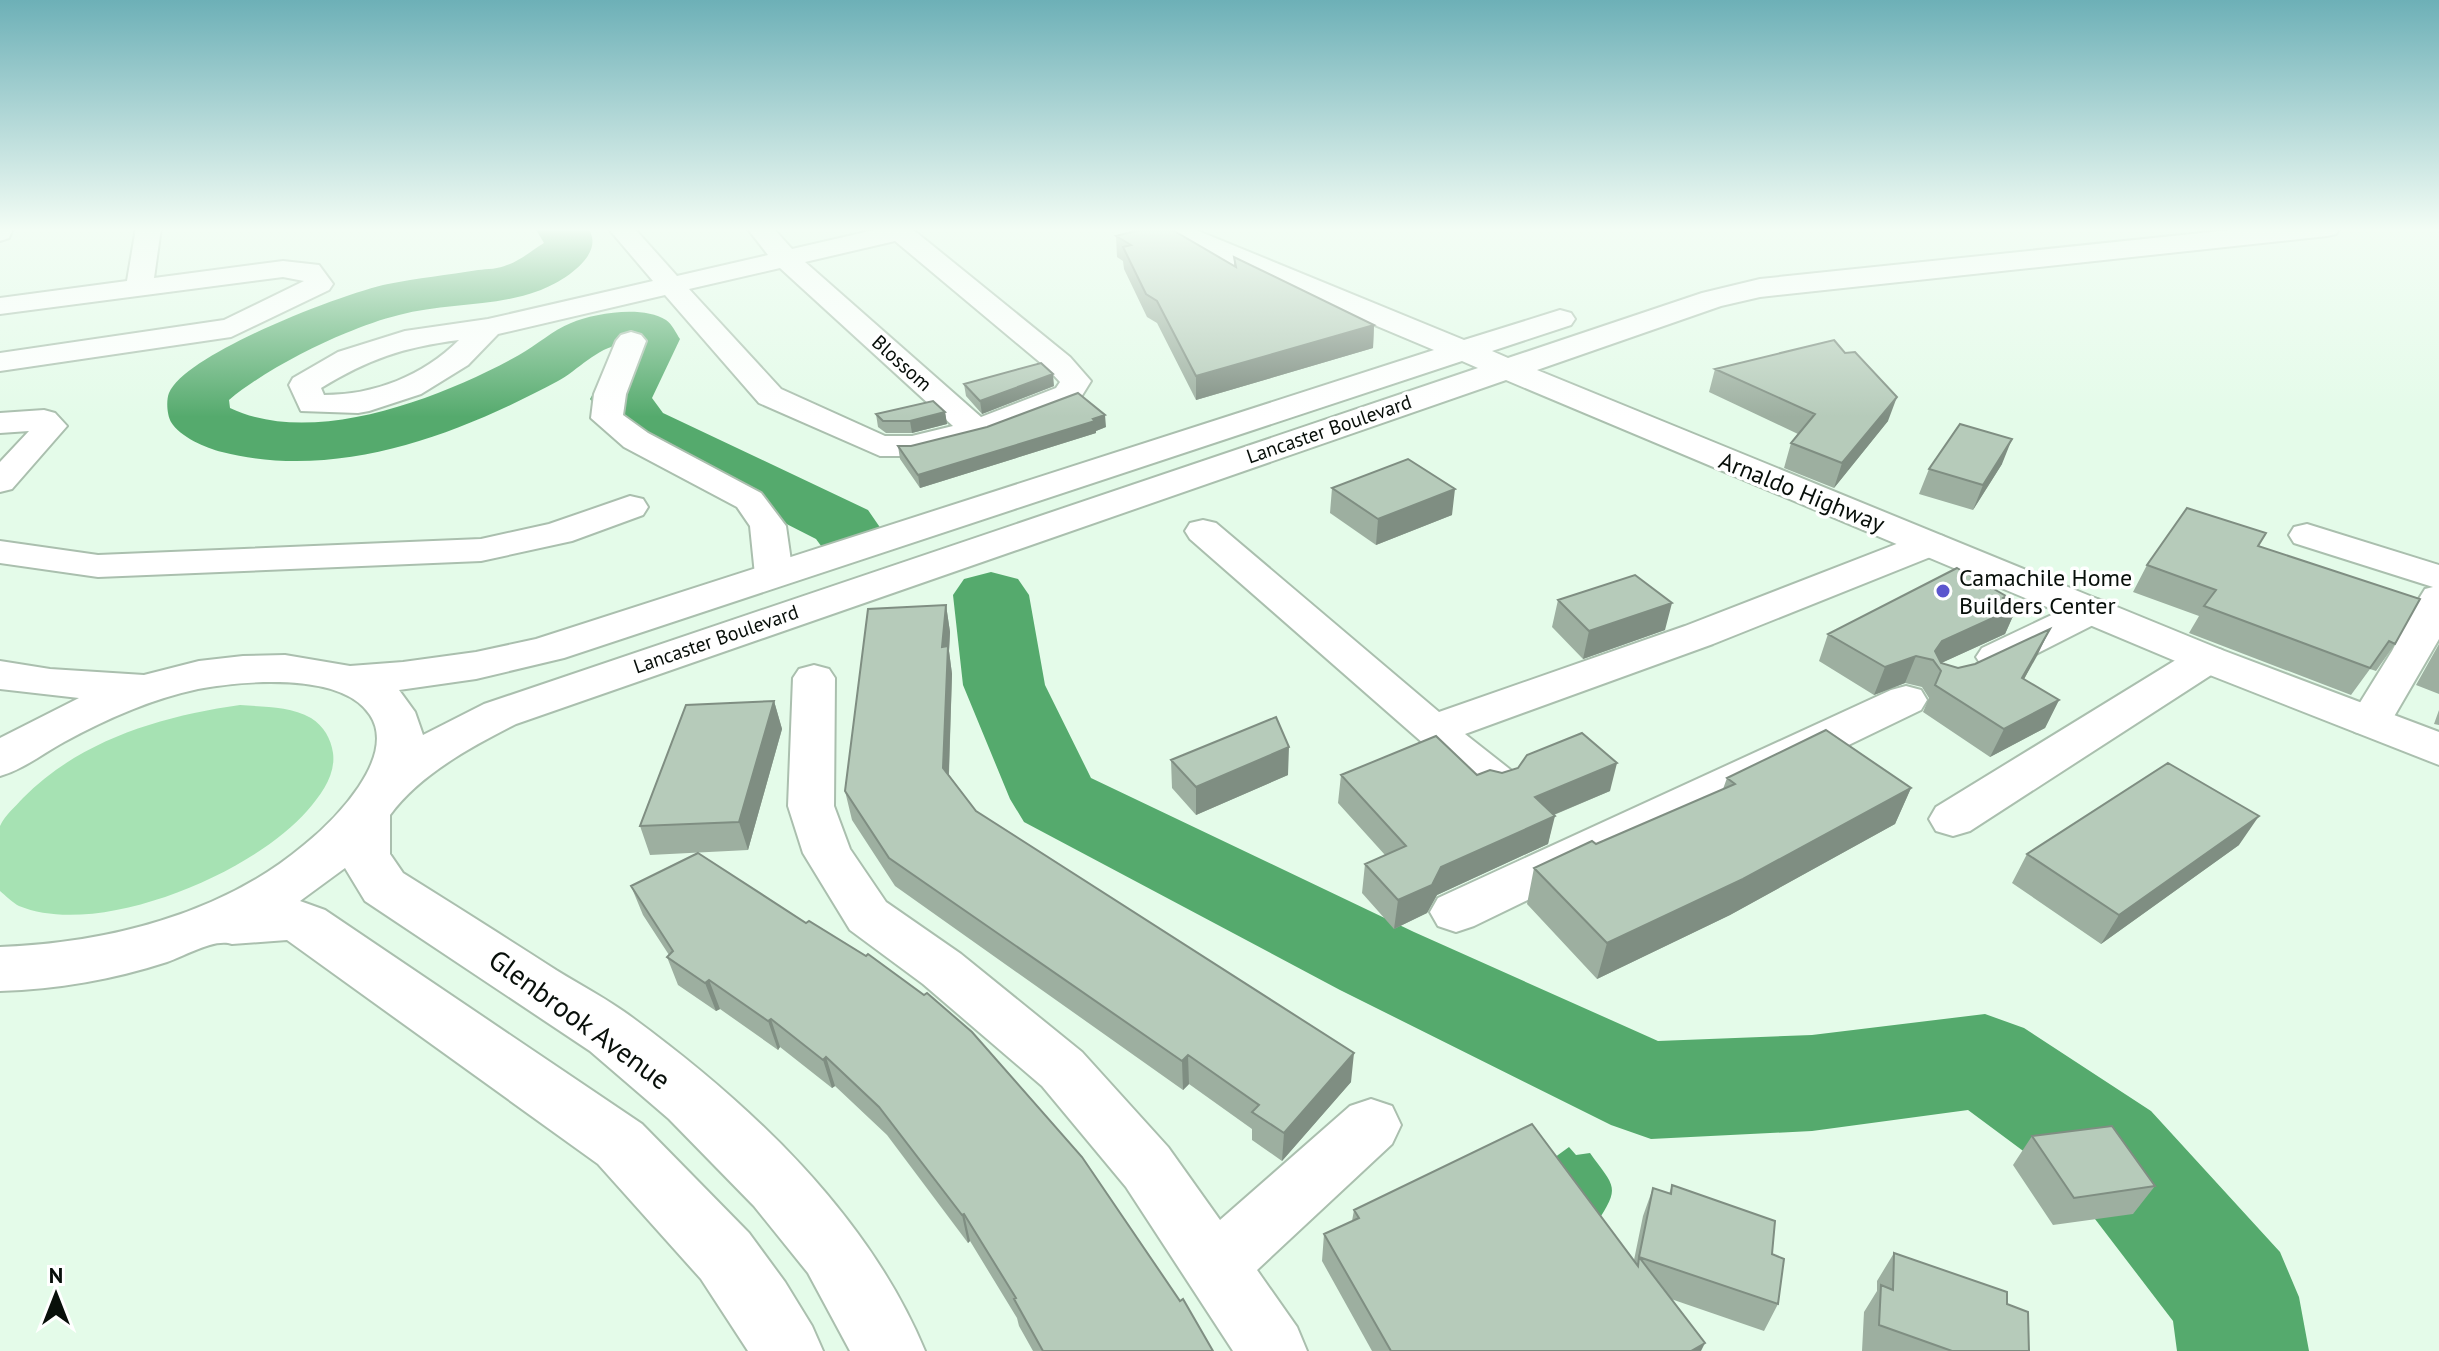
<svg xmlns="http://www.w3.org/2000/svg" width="2439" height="1351" viewBox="0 0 2439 1351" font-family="'PT Sans',sans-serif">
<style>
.green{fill:#a6e2b3}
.water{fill:#55aa6d}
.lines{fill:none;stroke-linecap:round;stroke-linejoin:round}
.river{fill:#55aa6d;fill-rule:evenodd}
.street-casing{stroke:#aabfae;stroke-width:4}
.secondary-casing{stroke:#aabfae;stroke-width:4}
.street{fill:#fff;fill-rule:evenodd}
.secondary{fill:#fff;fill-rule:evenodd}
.wall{fill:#9dafa0}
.shaded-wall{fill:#7f8e82}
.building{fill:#b6cbba;stroke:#7f8e82;stroke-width:2}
.poi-dot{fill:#5b56ce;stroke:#fff;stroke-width:3}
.labels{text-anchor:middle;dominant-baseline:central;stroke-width:7;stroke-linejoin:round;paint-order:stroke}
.far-street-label{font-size:20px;fill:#080f0a;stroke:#fff}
.street-label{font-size:24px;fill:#080f0a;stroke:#fff}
.poi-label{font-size:24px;fill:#080f0a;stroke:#fff;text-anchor:start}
.near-street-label{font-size:28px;fill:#080f0a;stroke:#fff}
</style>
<rect width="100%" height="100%" fill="#e4fbe9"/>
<path class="green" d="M240 705C264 707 290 706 311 718 324 726 331 739 333 753 336 775 321 795 307 811 253 873 99 939 19 906 13 903 6 896 0 891V826C5 815 15 807 23 798 80 740 162 716 240 705Z"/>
<path class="water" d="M1569 1147 1576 1155 1590 1153C1615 1188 1621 1186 1596 1224L1547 1163Z"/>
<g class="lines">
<path class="river" d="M535 228H588C607 255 561 283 538 291 495 307 444 303 399 315 382 319 363 326 346 333 309 348 260 374 229 400L230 408C314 448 443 397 519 355 537 345 553 330 571 323 594 313 643 305 666 320 672 324 676 333 680 339L652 398 663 413 868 510 888 539 877 554 852 561 827 554 816 539 619 439 590 399 620 345C598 347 577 371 558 381 457 435 338 481 222 452 206 448 180 437 171 422 167 415 166 400 169 393 186 353 344 293 388 284 417 278 448 275 478 270 487 269 499 269 507 265 520 261 532 250 544 243Z
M991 572 1018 579 1029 595 1045 685 1091 778 1414 932 1658 1041 1812 1035 1985 1014 2024 1028 2151 1111 2280 1252 2299 1297 2309 1351H2177L2173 1321 2069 1185 1968 1110 1812 1131 1651 1139 1611 1125 1340 990 1024 822 1010 799 963 685 953 595 964 579Z"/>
<defs>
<path id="street" d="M0 228H13L9 238 0 241Z
M136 228H161L154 278 283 261 319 265 333 284 329 290 231 337 0 371V353L224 320 304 281 283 277 0 314V298L127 281Z
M608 228H634L677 276 768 255 747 228H773L792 249 883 228H911L1070 357 1091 381 1078 402 988 437 912 456H880L759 403 665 295 498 334 468 365 421 394 369 411 358 413 301 411 289 385 293 378 338 352 405 331 488 319 653 281ZM895 241 1048 369 1060 382 1056 388 981 417 805 262ZM780 268 953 426 912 436H885L781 389 689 289ZM459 340C423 376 374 395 324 395L321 388C368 359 404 347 459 340Z
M631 332 641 335 646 341 626 394 623 415 648 433 761 493 786 526 793 575 787 583 774 586 761 583 755 575 750 526 737 507 624 447 591 418 594 394 616 341 621 335Z
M44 410 55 413 67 426 12 489 0 492V462L29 431 0 433V413Z
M630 496 643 499 648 507 643 515 572 541 481 561 98 577 0 563V541L98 555 481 539 549 524Z
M1203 520 1216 523 1439 712 1685 626 1917 536 1930 533 1943 536 1948 544 1943 552 1713 644 1465 734 1512 771 1519 782 1512 793 1496 798 1480 793 1190 539 1185 531 1190 523Z
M2307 524 2439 565V639L2385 732 2370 736 2355 732 2348 722 2392 651 2420 597 2425 589 2433 587 2294 543 2289 535 2294 527Z
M2093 598 2107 602 2113 610 2107 618 2012 666 1997 670 1982 666 1976 657 1982 648 2079 602Z
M2207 646 2222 650 2228 659 2222 668 1970 831 1953 836 1936 831 1929 819 1936 807 2192 650Z
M814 665 829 669 835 678 834 806 850 849 886 902 961 954 1082 1052 1168 1147 1220 1220 1350 1106 1371 1099 1392 1106 1401 1125 1392 1144 1257 1270 1297 1327 1307 1351H1233L1126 1187 1042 1086 923 984 850 930 803 853 788 806 793 678 799 669Z
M1906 686 1921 690 1927 700 1921 710 1474 926 1456 932 1438 926 1430 912 1438 898 1891 690Z"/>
<path id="secondary" d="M1154 228H1191L1464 340 1560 310 1571 313 1575 319 1571 325 1492 351 1508 358 1702 293 1760 279 2249 228H2340L2336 234 2327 236 1760 297 1721 306 1537 370 2222 650 2439 732V765L2192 668 1506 380 516 724C471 747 420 774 390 815V854L403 873C454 905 505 937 556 970 582 986 609 1000 633 1018 751 1105 868 1214 925 1351H850L808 1273 754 1206 669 1119 590 1051 365 901 345 868 300 901 325 910 642 1124 749 1233 785 1282 812 1326 823 1351H748L701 1279 598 1164 287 940 232 944C214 938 185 956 167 962 112 980 58 989 0 991V947C106 943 221 915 304 845 334 821 398 757 370 715 342 671 241 681 198 689 151 699 106 719 64 742 42 754 24 769 0 776V738L79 698 0 689V661L50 669 144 675 199 661 243 656 285 655 350 666 403 662 476 652 536 639 1434 350 1158 234ZM1462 361 1478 368 484 704 423 735 415 712 399 690 476 679 564 658Z"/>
</defs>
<use href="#street" class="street-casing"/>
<use href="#secondary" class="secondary-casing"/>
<use href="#street" class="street"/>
<use href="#secondary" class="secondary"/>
</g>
<path class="wall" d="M1116 236 1234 266V257L1374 325 1373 348 1196 400 1157 323 1147 317 1124 269 1123 261 1117 257Z
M1715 369 1888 421 1834 488 1784 468 1791 443 1798 434 1709 392Z
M964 384 1054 386 982 414 966 396Z
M945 412 947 424 912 433H886L878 427 876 414Z
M1106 427 1096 431V433L920 488 900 459 898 446H911Z
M2002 464 1973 510 1919 494 1929 469Z
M1332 488 1452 515 1376 545 1330 513Z
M2258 546 2395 644 2376 671 2370 669 2351 695 2189 633 2199 616 2133 592 2147 565Z
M2006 596 2005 599 2017 607 2005 634 1941 663 1958 668 1975 664 2050 629 2024 679 2059 700 2045 728 1990 757 1923 712 1929 698 1922 687 1905 683 1874 695 1819 661 1828 634Z
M1558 600 1665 630 1583 659 1552 627Z
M946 605 950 632 949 651 952 674 949 775 976 811 1351 1082 1282 1161 1252 1140V1129L1189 1084 1183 1090 895 886 852 820 845 791Z
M2439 644V694L2416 685Z
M774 701 782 729 748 850 650 855 640 826Z
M2439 710V725L2434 724Z
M1171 760 1288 775 1196 815 1172 788Z
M1502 773 1610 791 1554 815 1548 844 1437 895 1427 913 1394 929 1362 893 1365 864 1385 855 1338 803 1341 775H1477Z
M1727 778 1911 788 1895 824 1730 915 1597 979 1527 904 1534 868 1596 844 1723 789Z
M2239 845 2101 944 2012 883 2027 854Z
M631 886 1213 1351H1033L1019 1326 1017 1318 970 1241 968 1243 887 1135 835 1086 832 1088 780 1047 778 1050 720 1009 716 1011 678 985 667 957 669 955 643 915Z
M2032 1136 2155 1186 2133 1214 2053 1225 2013 1165Z
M1672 1185 1772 1254 1778 1304 1764 1331 1671 1299 1701 1351H1372L1322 1261 1324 1234 1352 1221 1354 1210 1634 1260 1643 1216 1653 1188 1669 1194Z
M1894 1253 2007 1304 2029 1351H1862L1864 1312 1877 1291V1281Z"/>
<path class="shaded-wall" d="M1374 325 1373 348 1196 400V376Z
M1053 374 1054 386 982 414 980 401Z
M1897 397 1888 421 1834 488 1842 463Z
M945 412 947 424 912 433 910 421Z
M1105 415 1106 427 1096 431V433L920 488 918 475Z
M2012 439 2002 464 1973 510 1983 485Z
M1455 489 1452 515 1376 545 1378 519Z
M2006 596 1997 616 2017 607 2005 634 1937 665 1933 660 1935 651 1942 641Z
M1672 603 1665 630 1583 659 1589 631Z
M946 605 950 632 949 651 952 674 948 796 943 768 942 647Z
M2050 629 2037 656 2009 706 2022 678Z
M1916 656 1905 683 1874 695 1885 667Z
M2059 700 2045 728 1990 757 2004 729Z
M774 701 782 729 748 850 739 822Z
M1289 747 1288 775 1196 815V787Z
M1617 763 1610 791 1529 825 1535 797Z
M1911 788 1895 824 1730 915 1597 979 1607 943Z
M1555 816 1548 844 1437 895 1427 913 1394 929 1398 900 1441 867Z
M2259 816 2239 845 2101 944 2119 915Z
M709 980 720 1009 716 1011 705 983Z
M771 1019 780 1047 778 1050 768 1021Z
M1354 1053 1351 1082 1282 1161 1284 1133Z
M1188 1055 1189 1084 1183 1090 1182 1061Z
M826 1057 835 1086 832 1088 823 1060Z
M964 1214 970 1241 968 1243 962 1215Z
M1705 1343 1701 1351H1691Z"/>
<path class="building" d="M1148 228H1169L1236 267 1234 257 1374 325 1196 376 1157 301 1146 294 1123 247 1131 245 1116 236Z
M1834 340 1845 353 1855 352 1897 397 1842 463 1791 443 1815 414 1715 369Z
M1041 363 1053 374 980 401 964 384Z
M1078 393 1105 415 1093 419 1095 421 918 475 898 446H911L987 427Z
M933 401 945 412 910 421H883L876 414Z
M1960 424 2012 439 1983 485 1929 469Z
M1408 459 1455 489 1378 519 1332 488Z
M2187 508 2266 533 2258 546 2420 599 2395 644 2389 641 2370 668 2204 606 2216 590 2147 565Z
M1957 568 2006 596 2003 598 2017 607 1942 641 1935 651 1941 663 1958 668 1975 664 2050 629 2022 678 2059 700 2004 729 1935 685 1941 671 1933 660 1916 656 1885 667 1828 634Z
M1635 575 1672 603 1589 631 1558 600Z
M946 605 942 647 948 646 943 768 976 811 1354 1053 1284 1133 1252 1112 1259 1105 1188 1055 1182 1061 889 858 845 791 868 609Z
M774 701 739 822 640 826 686 705Z
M1276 717 1289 747 1196 787 1171 760Z
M1826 730 1911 788 1743 879 1607 943 1534 868 1592 841 1596 844 1735 784 1727 778Z
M1582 733 1617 763 1535 797 1555 816 1441 867 1432 885 1398 900 1365 864 1406 846 1341 775 1436 736 1477 775 1490 770 1502 773 1518 768 1527 755Z
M2168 763 2259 816 2119 915 2027 854Z
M698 853 806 923 809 921 866 956 868 954 924 995 927 993 972 1032 1082 1157 1180 1301 1183 1299 1213 1351H1043L1014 1299 1016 1298 964 1214 962 1215 879 1107 826 1057 823 1060 771 1019 768 1021 709 980 705 983 667 957 673 951 631 886Z
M1532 1124 1638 1266 1639 1257 1705 1343 1691 1351H1391L1324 1234 1359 1218 1354 1210Z
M2112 1126 2155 1186 2074 1198 2032 1136Z
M1672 1185 1775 1221 1772 1254 1784 1259 1778 1304 1639 1257 1653 1188 1671 1194Z
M1894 1253 2007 1292V1304L2028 1312 2029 1351H1952L1879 1325 1881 1285 1893 1290Z"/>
<linearGradient id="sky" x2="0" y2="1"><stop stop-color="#6db0b7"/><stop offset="0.55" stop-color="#f3fdf5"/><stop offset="1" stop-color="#f3fdf5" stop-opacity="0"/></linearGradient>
<rect width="2439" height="417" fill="url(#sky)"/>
<circle class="poi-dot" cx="1943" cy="591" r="8"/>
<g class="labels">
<g class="far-street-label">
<text transform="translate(902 363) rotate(42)">Blossom</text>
<text transform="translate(1329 429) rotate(-19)">Lancaster Boulevard</text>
<text transform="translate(716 639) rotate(-19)">Lancaster Boulevard</text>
</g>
<g class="street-label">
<text transform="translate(1802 492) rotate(22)">Arnaldo Highway</text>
</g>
<g class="poi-label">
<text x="1959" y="577">Camachile Home<tspan x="1959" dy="28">Builders Center</tspan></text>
</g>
<g class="near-street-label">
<text transform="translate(580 1019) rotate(36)">Glenbrook Avenue</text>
</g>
</g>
<g transform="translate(56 1295)" stroke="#ffffff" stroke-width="6" paint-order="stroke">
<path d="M0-6L14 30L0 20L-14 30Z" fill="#080f0a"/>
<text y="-12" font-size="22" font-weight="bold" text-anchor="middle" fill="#080f0a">N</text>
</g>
</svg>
